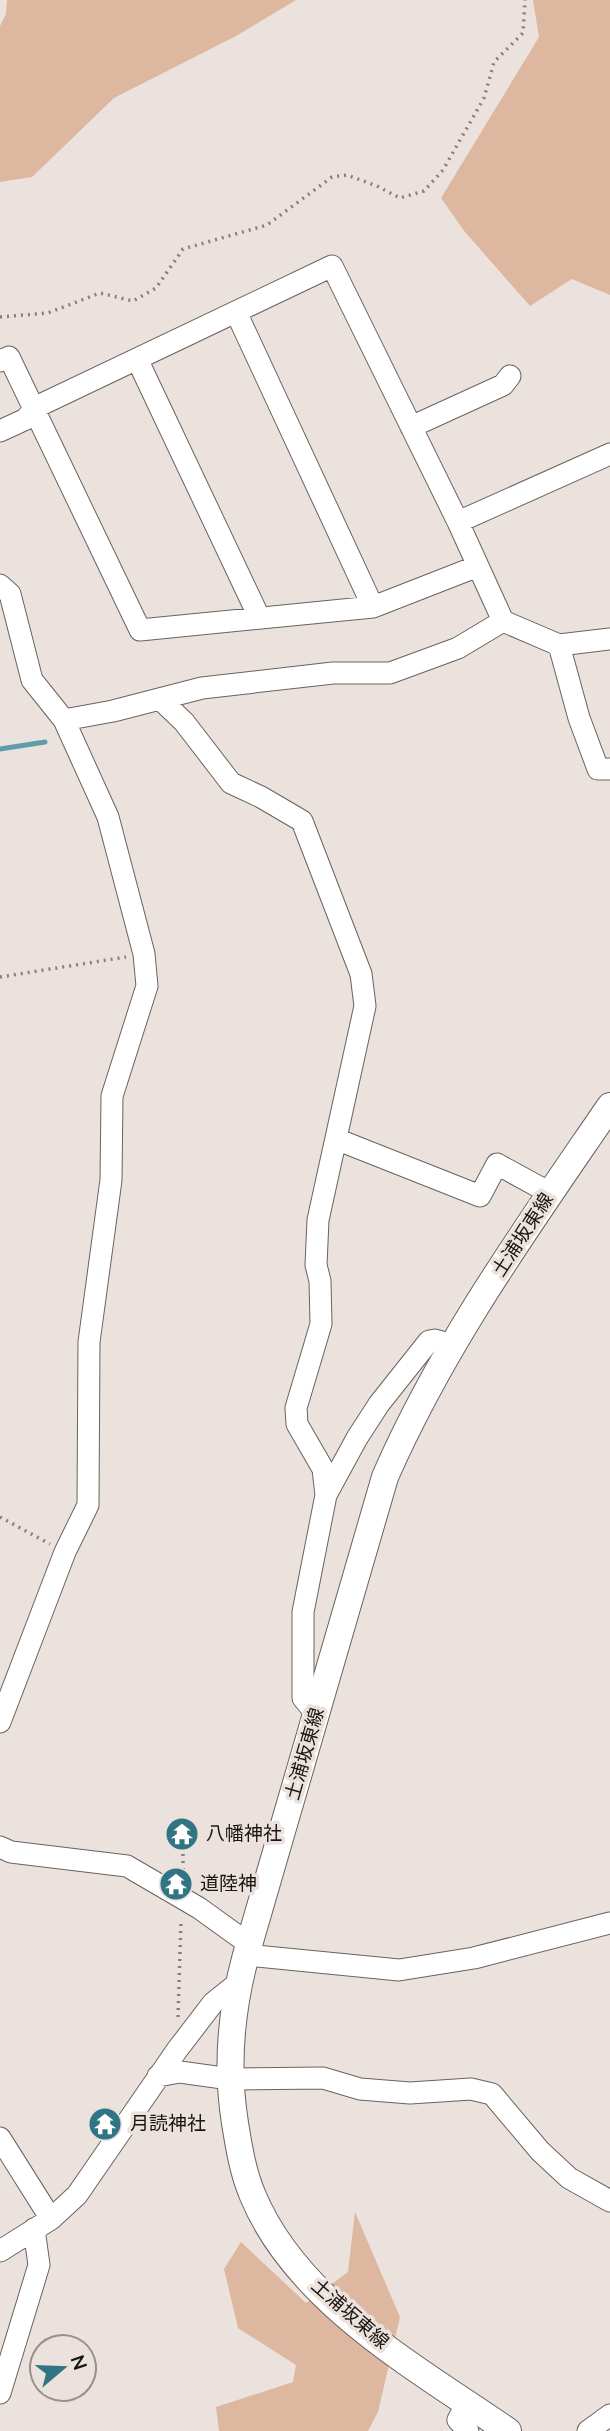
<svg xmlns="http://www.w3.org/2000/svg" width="610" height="2431" viewBox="0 0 610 2431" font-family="'Nunito Sans','Noto Sans JP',sans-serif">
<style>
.green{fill:#ddb79f}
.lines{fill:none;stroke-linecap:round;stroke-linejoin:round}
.stream{stroke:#5f9dac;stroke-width:5}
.building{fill:#c99c7e;stroke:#6b645f;stroke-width:2}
.minor-casing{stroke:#6a625e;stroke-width:23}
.major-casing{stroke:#6a625e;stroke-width:28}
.path{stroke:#86807d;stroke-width:3.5;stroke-dasharray:2 5;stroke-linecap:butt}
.minor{stroke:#fff;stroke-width:21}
.major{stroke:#fff;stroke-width:26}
.labels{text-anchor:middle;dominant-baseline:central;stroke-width:7;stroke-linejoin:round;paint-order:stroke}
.street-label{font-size:19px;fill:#181513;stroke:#ebe2dd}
.poi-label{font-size:19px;fill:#181513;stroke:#ebe2dd;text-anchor:start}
</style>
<rect width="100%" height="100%" fill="#ebe2dd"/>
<path class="green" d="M7 0H296L236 36 114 98 32 177 0 182V26L6 14Z
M533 0H610V295L572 279 530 306 465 232 441 198 539 37Z
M355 2212 400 2317 378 2412 368 2431H219L216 2407 293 2382 296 2365 238 2328 224 2269 241 2242 306 2303 348 2272Z"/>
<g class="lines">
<path class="stream" d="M0 749 45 742"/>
</g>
<path class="building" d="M175 1823 191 1825 189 1844 174 1843Z
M106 2117 111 2121 104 2131 98 2127Z"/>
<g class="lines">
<defs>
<path id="minor" d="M236 312 373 607
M137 359 259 617
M0 361 9 357 140 630 373 607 478 566 458 522 332 266 34 408 26 419 0 431
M411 427 503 385 510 376
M458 522 610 454
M478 566 503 621 559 645 610 639
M0 585 10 594 32 680 64 720 108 817 144 954 147 986 112 1096 111 1180 89 1342 88 1505 65 1552 0 1722
M559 645 579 718 598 769H610
M160 699 184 722 231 783 261 797 302 821 361 974 365 1006 318 1220 316 1265 320 1281 321 1324 296 1408 297 1424 323 1469 326 1495 303 1612V1698L317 1715
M64 720 113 711 202 688 333 673H390L458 648 503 621
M336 1139 480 1196 497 1164 550 1193
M326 1495 357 1438 379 1404 429 1341 435 1340 452 1345
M0 1847 11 1852 127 1866 199 1908 249 1944
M246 1955 399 1970 474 1958 610 1923
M158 2076 180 2072 230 2079 323 2078 360 2089 410 2093 471 2089 492 2094 540 2151 569 2178 610 2201
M0 2138 51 2219
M0 2251 51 2219 77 2195 177 2050 213 2003 238 1983
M0 2393 39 2265 34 2229
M467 2403 458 2420 468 2431
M588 2431 610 2415"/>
<path id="major" d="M508 2431C418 2369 297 2302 253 2196 243 2173 239 2148 235 2123 226 2067 231 2010 246 1955L385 1477C443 1344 528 1226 610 1106"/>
</defs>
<use href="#minor" class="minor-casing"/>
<use href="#major" class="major-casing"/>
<path class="path" d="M0 317 48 313 100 293 133 301 156 288 183 249 267 225 332 177 347 175 377 186 400 198 424 191 443 170 484 98 494 62 523 33 525 0
M0 977 126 957
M0 1517 50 1544
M183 1877V1851
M178 2017 181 1920"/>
<use href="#minor" class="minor"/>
<use href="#major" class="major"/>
</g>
<defs>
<symbol id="temple-disc" viewBox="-11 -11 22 22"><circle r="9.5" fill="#317584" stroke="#ebe2dd"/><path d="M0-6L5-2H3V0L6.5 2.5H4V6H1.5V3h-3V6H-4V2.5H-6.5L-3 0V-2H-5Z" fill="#fff"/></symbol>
</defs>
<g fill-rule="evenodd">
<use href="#temple-disc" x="163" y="1815" width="38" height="38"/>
<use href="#temple-disc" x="157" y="1865" width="38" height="38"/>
<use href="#temple-disc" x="86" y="2105" width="38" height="38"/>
</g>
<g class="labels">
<g class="street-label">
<text transform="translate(523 1235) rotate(-57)">土浦坂東線</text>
<text transform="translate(305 1754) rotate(-74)">土浦坂東線</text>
<text transform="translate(350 2314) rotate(41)">土浦坂東線</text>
</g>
<g class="poi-label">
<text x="206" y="1834">八幡神社</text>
<text x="200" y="1884">道陸神</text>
<text x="130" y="2124">月読神社</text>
</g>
</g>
<g transform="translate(63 2368) rotate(71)"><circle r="33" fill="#ebe2dd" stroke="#97908c" stroke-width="2"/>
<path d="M0-5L12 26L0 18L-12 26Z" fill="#317584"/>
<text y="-10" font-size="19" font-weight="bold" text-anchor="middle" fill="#181513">N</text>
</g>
</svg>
